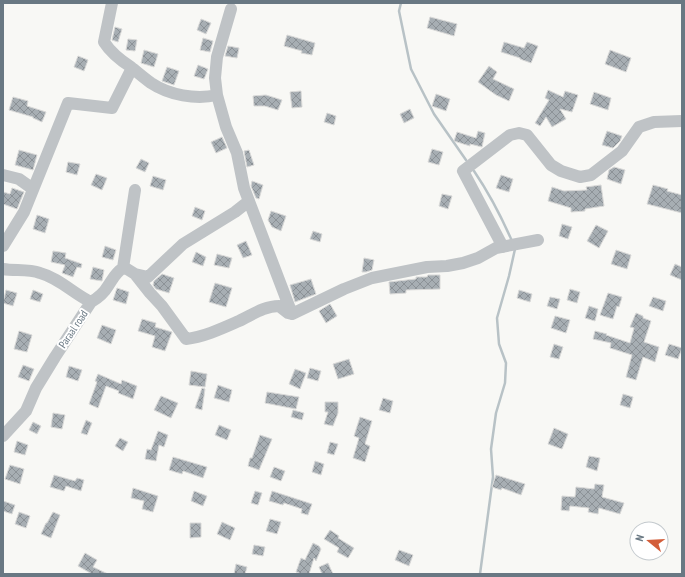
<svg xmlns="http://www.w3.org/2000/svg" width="685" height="577" viewBox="0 0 685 577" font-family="'PT Sans Narrow',sans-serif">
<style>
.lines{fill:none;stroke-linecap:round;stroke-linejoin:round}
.stream{stroke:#b8c2c6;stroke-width:2.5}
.building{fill:url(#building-cross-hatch);stroke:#d9d9d8}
.minor{stroke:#bfc3c6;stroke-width:12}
.labels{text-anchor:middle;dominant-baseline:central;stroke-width:4;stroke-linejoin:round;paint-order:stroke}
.street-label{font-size:11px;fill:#697883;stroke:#fff}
</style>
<defs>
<pattern id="building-cross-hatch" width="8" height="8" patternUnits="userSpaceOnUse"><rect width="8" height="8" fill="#a7aeb3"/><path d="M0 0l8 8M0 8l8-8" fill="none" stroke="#8c9297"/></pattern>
</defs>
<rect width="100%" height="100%" fill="#f8f8f5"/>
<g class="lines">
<path class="stream" d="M401 3 399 11 411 69 434 114 466 160
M474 171C489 193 501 216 512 241
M480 574 493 477 491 449 496 413 505 383 506 363 499 344 497 318 509 276 515 249"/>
</g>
<path class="building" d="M430 17 457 24 454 36 427 28Z
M201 19 211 23 206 34 197 30Z
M115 27 122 29 118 42 112 40Z
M287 35 315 43 312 55 301 53 302 51 284 46Z
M203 38 213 41 210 52 200 50Z
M128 39 137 40 135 51 126 50Z
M504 42 524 48 527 42 538 46 531 63 520 59V58L501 52Z
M228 46 239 48 237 58 225 56Z
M144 50 158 54 154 67 141 63Z
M610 50 631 58 626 72 605 64Z
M78 56 88 60 84 71 74 67Z
M198 65 208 69 204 79 194 76Z
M489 66 497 72 493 79 514 89 509 101 496 95 478 82Z
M167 67 179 71 174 85 162 81Z
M548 90 563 97 565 91 578 95 572 112 560 109 566 119 552 127 546 117 540 126 535 123 549 100 545 98Z
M301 91 302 107 292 108 290 92Z
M594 92 611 98 608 110 590 104Z
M436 94 450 99 446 111 432 106Z
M266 95 282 100 278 110 265 106H254L253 96Z
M13 97 28 101 27 106 46 112 42 122 33 118V117L9 110Z
M410 109 414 118 404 123 400 114Z
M327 113 336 116 334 125 324 122Z
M478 131 485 133 482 147 470 144V146L454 141 457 132 476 138Z
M607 131 622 136 620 141 613 148 602 145Z
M222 137 227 148 216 153 211 142Z
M432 149 443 152 439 165 428 162Z
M19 150 37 155 33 170 15 165Z
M249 150 254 165 247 167 244 151Z
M141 159 149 163 145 172 136 168Z
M68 162 80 164 77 175 66 172Z
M614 167 625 170 621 184 607 179 609 170Z
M96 174 107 178 102 190 91 185Z
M501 175 513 179 509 192 496 188Z
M153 176 166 180 163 190 150 186Z
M252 181 263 185 259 199 256 198 251 186Z
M601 185 604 206 585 209V211L571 212V208L548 201 552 187 564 191 587 190 586 187Z
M653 185 668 189 667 191 682 195V213L647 204Z
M12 188 24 192 17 209 3 204V192L10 194Z
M442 194 452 196 448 209 439 206Z
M195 207 205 211 202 220 192 216Z
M271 211 286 216 281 231 272 227 268 220Z
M37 215 49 219 45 233 33 229Z
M562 224 572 227 568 239 559 236Z
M596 225 608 231 599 248 587 241Z
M313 231 322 234 320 242 310 239Z
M246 241 252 255 243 258 237 245Z
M105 246 116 250 113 260 102 257Z
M616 250 631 255 627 269 611 264Z
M53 251 66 253 65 258 82 264 81 268 77 267 73 277 62 273 65 265 51 262Z
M196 252 206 257 203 266 192 262Z
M217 254 232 258 229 268 214 265Z
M364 258 374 260 372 270 366 272H362Z
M675 264 682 267V280L670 275Z
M93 267 104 270 102 281 90 279Z
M162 274 174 278 169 293 156 289 153 285 154 281Z
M428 275H440V289L406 290V293L390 294 389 282 416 279V277H427Z
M311 279 316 294 295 302 290 285Z
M215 283 232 288 226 307 209 302Z
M117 288 129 292 126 304 113 300Z
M570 289 580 292 577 303 567 300Z
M6 290 17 293 13 306 3 303Z
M33 290 43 294 40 302 30 299Z
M519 290 532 294 530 302 517 298Z
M608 293 622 297 619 307 617 306 613 319 600 315Z
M550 297 560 299 557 309 547 306Z
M653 297 666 301 663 311 649 306Z
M330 304 337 316 326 323 319 311Z
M589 306 598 309 595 321 585 318Z
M636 313 643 316V318L651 321 644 342 659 347 655 362 643 357 636 380 626 377 632 355 610 348 611 343 593 339 595 331 607 334 606 335 630 343 634 328 630 327Z
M555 316 570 320 566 333 551 328Z
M142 319 156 323 155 327 172 332 165 351 152 347 155 336 138 331Z
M102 325 116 330 111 344 97 338Z
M19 331 32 335 27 352 14 349Z
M554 344 563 347 559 359 550 357Z
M669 344 682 348 678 359 665 355Z
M349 359 354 374 338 379 333 364Z
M23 365 34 369 29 381 18 377Z
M69 366 82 370 78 381 66 377Z
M310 368 321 371 318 381 307 378Z
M295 369 306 373 300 389 289 384Z
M191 371 207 374 205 387 189 385Z
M98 374 121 384 122 380 137 386 133 399 118 393 119 391 106 386 98 408 89 404 97 382 95 381Z
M218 385 232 390 229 402 214 398Z
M202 388 205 389 202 410 195 408Z
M267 392 299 397 296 409 265 403Z
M623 394 633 397 630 408 620 405Z
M161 396 178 403 171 418 154 410Z
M383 398 393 401 390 413 379 410Z
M325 402H338V413L333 426 324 424 328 412H325Z
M293 410 304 413 302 420 291 417Z
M53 413 65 415 62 429 51 427Z
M360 417 372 421 365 444 370 446 365 462 353 458 359 438 354 436Z
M86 420 92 423 87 435 81 433Z
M33 422 41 426 37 434 29 430Z
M219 425 231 430 227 440 215 435Z
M554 428 568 434 562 449 548 444Z
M158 431 168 435 164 447 159 445 156 461 145 459 147 449 151 450Z
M260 435 272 439 259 470 248 466 250 458H252Z
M120 438 128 442 123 451 115 446Z
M17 441 28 445 25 455 14 452Z
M330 442 338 444 334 455 327 453Z
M589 456 600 458 597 471 586 467Z
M173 457 207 467 203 478 183 471 182 474 169 470Z
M315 461 324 464 321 475 312 472Z
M10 465 24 469 20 484 5 479Z
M274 467 285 471 281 481 270 477Z
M54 475 75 481 77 478 84 480 81 491 66 486 64 491 50 487Z
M496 475 525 484 521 495 502 488 501 490 492 487Z
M595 484 604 485 602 497 624 503 620 514 599 508 598 514 588 512 589 508 570 506 569 511 561 510 562 496 575 497 576 487 594 489Z
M133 488 158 496 153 512 142 509 144 501 131 498Z
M194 491 207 496 203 506 191 501Z
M255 491 262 493 258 505 251 503Z
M272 491 312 504 308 515 301 513 302 509 284 503 283 505 269 501Z
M3 501 15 505 12 514 3 511Z
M19 512 30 516 26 528 15 524Z
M53 512 60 515 51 538 41 534 46 523H47Z
M270 519 281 522 277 534 266 531Z
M222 522 235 528 230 540 217 534Z
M190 523H201V537L190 538Z
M330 530 339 536 338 538 354 548 348 558 337 552 339 548 324 539Z
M313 543 319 546 321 549 316 561 314 558 309 574H302L296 572 301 558 305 560Z
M254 545 265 547 263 556 252 554Z
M399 550 413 555 409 566 395 560Z
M85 553 97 560 93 567 108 574H92L78 566Z
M328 563 333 574H322L319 567Z
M236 564 247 567 245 574H234Z"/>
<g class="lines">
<path class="minor" d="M112 3 104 42C111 53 120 60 131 67 137 72 144 78 151 83 169 95 196 100 217 95
M231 9 217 57 215 78 217 95 226 127 237 153 244 188 292 314
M3 175 19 179 33 189
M3 246 24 212 68 103 112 108 132 68
M503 247 463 171 510 135 519 133 527 135 551 165 561 171 580 177 591 175 622 151 639 127 654 122 682 121
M123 268 135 190
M3 269C15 271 28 269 40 273 59 278 74 294 91 302
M135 274 148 277 183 244 235 212 249 201
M3 436 26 411 36 388 55 357 91 302C98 298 104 293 108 286 113 279 115 273 123 268L127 269 135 274 150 293 162 306 186 339C204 337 223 328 239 321 252 315 264 306 279 306L288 313 292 314 344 289 372 278 427 267 447 266 463 263 478 258 496 248 538 240"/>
</g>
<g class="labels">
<g class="street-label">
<text transform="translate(73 329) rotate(-56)">Paraal road</text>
</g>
</g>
<rect width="685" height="577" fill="none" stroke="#697883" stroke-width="8"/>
<g transform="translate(649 541) rotate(288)"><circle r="19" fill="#ffffff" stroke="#c3c9cd"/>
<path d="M0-3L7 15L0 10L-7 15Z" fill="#d35d39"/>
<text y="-6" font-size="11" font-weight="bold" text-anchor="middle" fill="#697883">N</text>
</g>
</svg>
